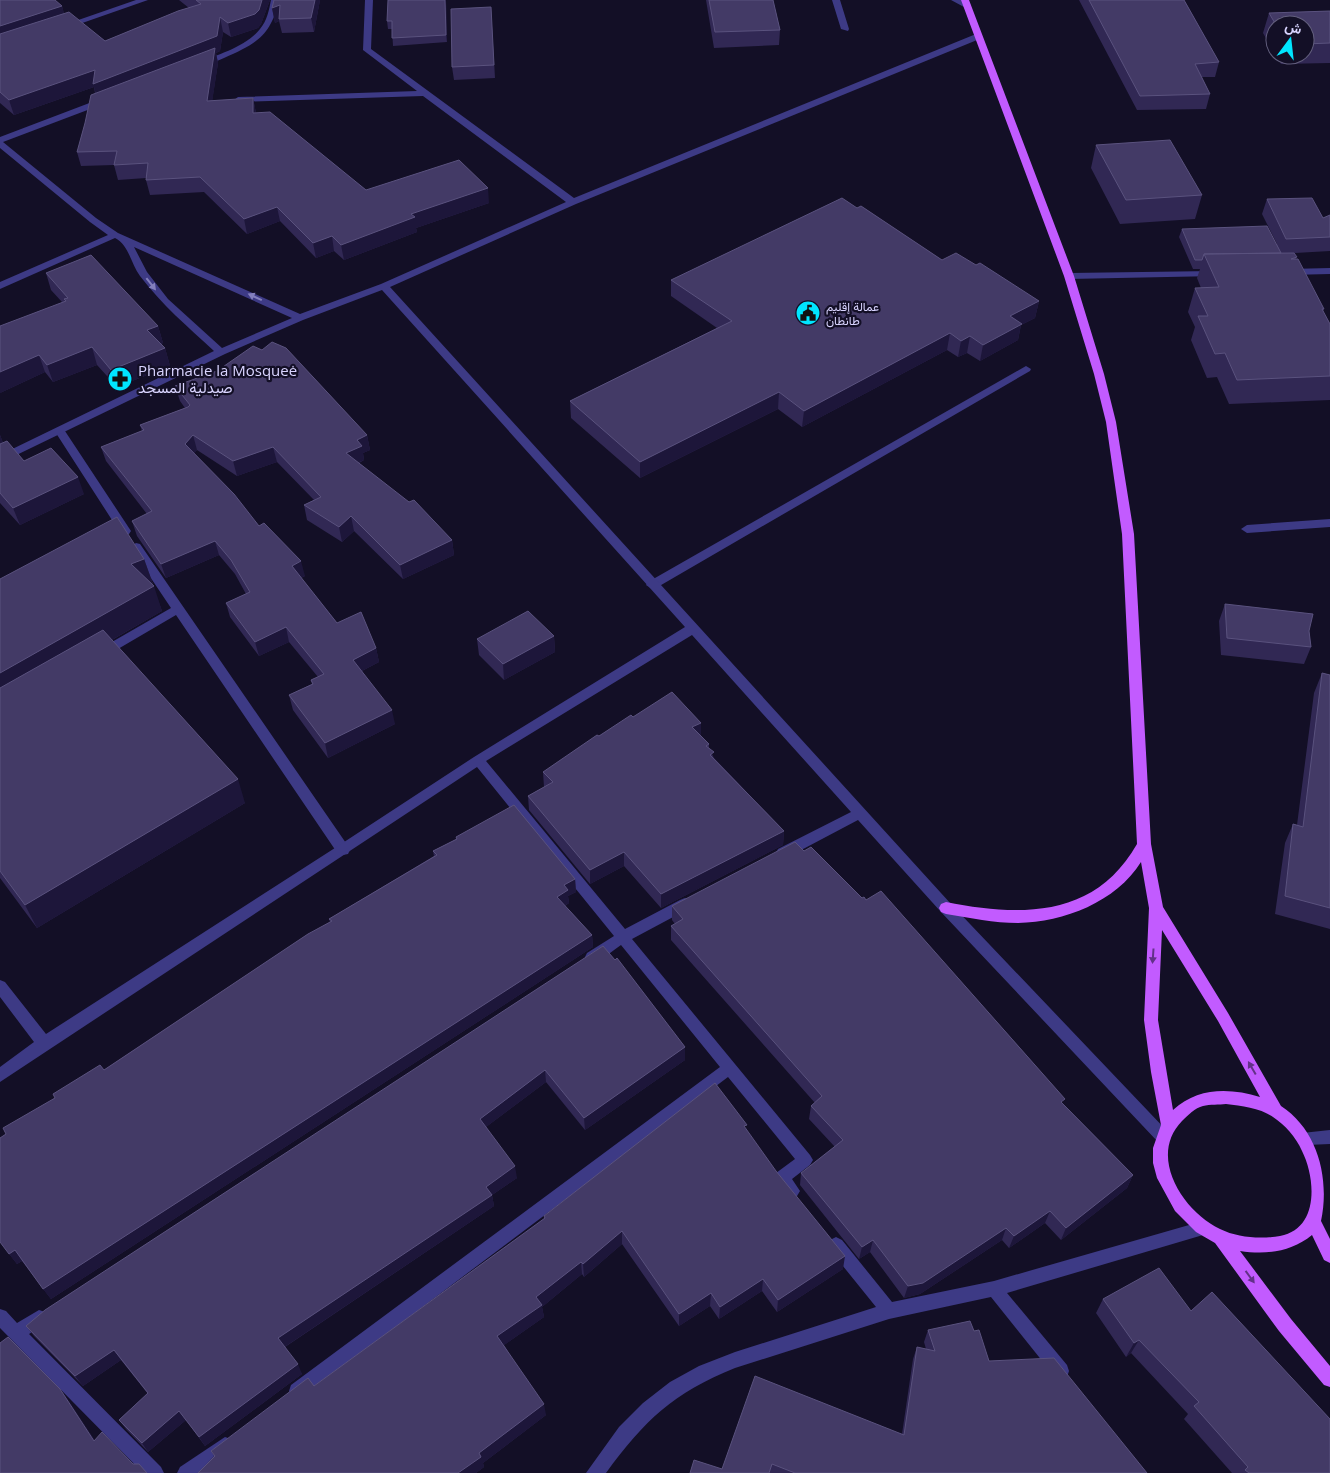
<svg xmlns="http://www.w3.org/2000/svg" width="1330" height="1473" viewBox="0 0 1330 1473" font-family="'Open Sans',Vazirmatn,sans-serif">
<style>
.lines{fill:none;stroke-linecap:round;stroke-linejoin:round}
.service{fill:#3d3a85;fill-rule:evenodd}
.minor{fill:#3d3a85;fill-rule:evenodd}
.primary{fill:#c25bff;fill-rule:evenodd}
.wall{fill:#312854}
.shaded-wall{fill:#1d163a}
.building{fill:#433a66;stroke:#5a527e}
.oneway{fill:#837fbc}
.oneway2{fill:#623188}
.labels{text-anchor:middle;dominant-baseline:central;stroke-width:4.5;stroke-linejoin:round;paint-order:stroke}
.far-poi-label{font-size:12px;fill:#d9d4ff;stroke:#130f26;text-anchor:start}
.poi-label{font-size:15px;fill:#d9d4ff;stroke:#130f26;text-anchor:start}
</style>
<rect width="100%" height="100%" fill="#130f26"/>
<g class="lines">
<path class="service" d="M832 0H840L849 29 848 31 841 29Z
M951 0H962L971 5 964 7Z
M1026 366 1031 369 1030 371 656 588 652 589 646 585 648 582Z
M59 427 63 428 129 528 131 531 129 534H121L54 430Z
M136 543 140 544 348 846 350 850 348 854 343 855 338 854 176 615 106 656H98L96 653 98 650 171 608 130 547Z"/>
<path class="minor" d="M136 0H148L68 28 61 26Z
M271 0H279C271 36 256 44 224 58 216 61 206 67 198 66V62C218 55 247 46 260 29 267 21 269 10 271 0Z
M365 0H373L371 49 574 198 976 34H982V38L576 204 390 287 951 904 1168 1132 1171 1137 1168 1142 1163 1144 1158 1142 941 912 858 820 788 857 783 858 778 857 776 853 778 849 851 812 692 635 486 761 625 929 680 900 685 898 690 900 692 904 690 908 632 939 810 1155 813 1160 810 1165 792 1179 800 1191 797 1196 792 1198 787 1196 773 1178 776 1173 795 1159 728 1077 303 1397 297 1399 291 1397 289 1391 291 1385 720 1067 621 945C612 951 598 965 587 961L585 957 587 953 614 936 477 767 0 1082V1067L34 1042 0 997V980L5 982 46 1034 338 846 474 757 685 627 382 290 303 320 225 354 0 463V455L214 351C188 327 162 305 140 276 131 264 129 245 115 238L0 289V282L108 235 90 222 0 148V137L100 99H106V103L3 142 96 218 118 233 300 314 381 284 566 202 423 96 235 102 234 100 238 97 417 91 363 50ZM134 247 292 318 222 348 168 299 147 272Z
M1330 268V274L1289 275 1284 272 1289 269Z
M1214 271 1219 274 1217 276 1069 279 1064 276 1069 273Z
M1330 519V527L1247 533 1241 529 1247 525Z
M1330 1130V1144L1307 1145 1302 1143 1299 1138 1302 1133Z
M1203 1221 1209 1223 1211 1228 1209 1233 1203 1235 1007 1293 1067 1365 1069 1371 1067 1377 1061 1379 1055 1377 991 1297 889 1319 735 1368C673 1393 645 1420 606 1473H586L619 1427 643 1403 670 1382 699 1366 735 1352 876 1307 830 1250 828 1245 830 1240 836 1237 842 1240 892 1302 994 1281Z
M0 1309 6 1311 17 1323 39 1310 45 1312 47 1318 45 1324 29 1334 161 1467 164 1473H143L0 1328Z
M225 1437 231 1439 233 1445 231 1451 200 1473H177L180 1467Z"/>
<path class="primary" d="M961 0H969L1074 276 1104 374 1116 422 1134 534 1151 844 1163 907 1228 1013 1281 1106C1318 1130 1330 1179 1321 1221L1330 1239V1263L1324 1260 1312 1235C1291 1252 1266 1255 1240 1251L1291 1319 1330 1366V1387L1324 1385 1279 1331 1215 1243 1196 1232 1175 1211 1157 1178 1153 1163V1148L1161 1125 1151 1072 1144 1020 1149 908 1141 862C1116 902 1064 922 1018 923 994 923 970 918 946 914L941 912 939 908 941 904 946 902C1021 917 1095 918 1137 844L1122 534 1106 422 1094 374 1064 276ZM1162 930 1218 1021 1260 1097C1230 1088 1198 1087 1173 1110L1158 1020ZM1226 1104C1242 1106 1260 1108 1273 1117 1285 1125 1296 1137 1302 1151 1316 1179 1319 1229 1280 1236 1261 1239 1238 1238 1220 1229 1184 1212 1147 1157 1182 1121 1188 1115 1195 1108 1203 1106 1210 1104 1219 1105 1226 1104Z"/>
</g>
<path class="wall" d="M0 0 62 6 64 14 105 41 189 8 179 0H270L261 24 258 28 231 37 223 32 220 51 216 53 218 63 212 101 253 98 256 113 366 190 489 203 416 228 417 232 344 260 334 251 316 258 280 221 247 234 204 192 150 195 146 180V178L118 180 114 165 81 166 77 152 95 93 94 87 14 115 0 103Z
M320 0 314 32 282 33 279 21 275 23 272 8Z
M388 0H446L447 42 393 46 392 29H388L387 21Z
M706 0H773L780 30 779 45 714 48Z
M1079 0H1184L1219 62 1215 77H1202L1210 94 1206 109 1137 110Z
M491 7 495 78 454 80 452 67Z
M1330 11V63L1281 64 1276 55H1305V25H1275V54L1263 33 1269 13Z
M1096 145 1202 195 1195 219 1120 224 1091 168Z
M1267 199 1323 218 1330 215V251L1295 253 1296 259 1324 309 1323 311 1330 324V400L1229 404 1217 377 1207 378 1191 340 1195 327 1188 312 1195 288H1201L1197 278 1200 269H1193L1179 237 1182 229 1277 244 1262 214Z
M942 260 976 265 1039 301 1035 318 1021 325 1018 340 980 361 967 353 958 357 947 350 802 427 778 409 640 478 571 418 570 401 717 328 671 296V280Z
M46 273 158 326 163 343 161 344 165 348 170 366 117 387 97 365 53 382 45 372 0 393 62 302 51 290Z
M175 386 367 435 370 450 363 453 364 460 359 463 452 540 454 555 403 579 354 531 342 542 307 520 304 505 314 500 277 462 237 476 197 450 194 453 259 526 305 576 301 578 337 623 376 648 379 662 362 671 395 724 328 758 293 710 289 695 312 684 311 680 318 677 289 642 259 656 230 617 226 603 246 594 235 574 219 555 166 578 137 536 132 521 147 514 106 461 101 447 142 431 140 425 185 408 180 401Z
M0 435 3 443 24 461 84 494 20 525 0 503Z
M144 559 153 584H152L162 611 112 640 245 803 37 928 0 878V579Z
M1225 604 1309 631 1311 647 1304 664 1221 655 1219 621Z
M554 636 555 652 504 680 479 655 477 639Z
M1322 673 1330 675V929L1275 914 1285 843 1293 824 1297 825 1314 693Z
M633 717 701 736 709 744V748L714 758 784 831 783 845 661 908 624 866 590 884 529 810 528 796 544 787 543 772 599 736Z
M456 837 575 879 576 892 568 896 569 903 565 906 592 935 593 947 51 1299 22 1261 17 1264 0 1242 104 1070 330 922 329 919 434 856 433 851 456 839Z
M672 906 1063 1104 1133 1175 1127 1188 1061 1240 1045 1223 1009 1248 1002 1240 920 1294 904 1298 870 1252 859 1259 800 1185 801 1173 835 1147 809 1119 811 1106 815 1103 671 940V926L675 924 672 920Z
M603 946 685 1047V1060L585 1130 546 1082 486 1127 517 1178 492 1195 494 1206 285 1347 302 1374 205 1446 186 1420 148 1452 126 1429 119 1420 148 1394 121 1360 83 1386 34 1336 26 1326Z
M746 1130 843 1269 777 1312 762 1291 719 1319 710 1306 679 1326 622 1244 584 1277 582 1274 542 1307 544 1317 504 1345 546 1415 483 1463 484 1467 476 1473H198L214 1456 211 1451 314 1386 544 1219V1216Z
M1103 1299 1191 1311 1319 1408 1330 1473H1232L1184 1419 1188 1414 1131 1353 1126 1357 1096 1313Z
M928 1330 974 1331 989 1361 1147 1473H690L722 1469 902 1434 913 1359 917 1347 926 1349 924 1342Z"/>
<path class="shaded-wall" d="M262 0H270L261 24 258 28 231 37 228 23Z
M315 0H320L314 32 311 18Z
M445 0H446L447 42 446 35Z
M280 5 279 21 275 23 272 8Z
M62 6 66 21 0 42V26Z
M220 17 223 32 220 51 216 53 218 63 210 116 97 98 94 87 14 115 9 100Z
M253 98 256 113H253Z
M488 188 489 203 416 228 417 232 344 260 341 245 411 214Z
M277 207 280 221 247 234 244 219Z
M332 236 334 251 316 258 313 243Z
M1039 301 1035 318 1021 325 1018 340 980 361 983 345 1010 316Z
M158 326 163 343 152 347 147 330Z
M950 333 947 350 802 427 804 411Z
M970 336 967 353 958 357 961 341Z
M92 347 97 365 53 382 47 365Z
M165 348 170 366 117 387 111 370Z
M39 355 45 372 0 393V372Z
M779 392 778 409 640 478V462Z
M0 435 6 450 0 454Z
M193 435 197 450 190 459 185 444Z
M367 435 370 450 363 453 364 460 348 467 346 453 357 440Z
M273 447 277 462 237 476 233 461Z
M78 477 84 494 20 525 13 508Z
M351 516 354 531 342 542 339 527Z
M452 540 454 555 403 579 400 565Z
M215 541 219 555 166 578 161 564Z
M144 559 153 584 139 589 131 564Z
M301 561 305 576 296 580 292 566Z
M154 586 162 611 0 704V673Z
M286 627 289 642 259 656 255 642Z
M554 636 555 652 504 680 503 664Z
M376 648 379 662 356 674 353 660Z
M392 710 395 724 328 758 325 743Z
M701 723V737L692 727Z
M238 779 245 803 37 928 25 905Z
M784 831 783 845 661 908V894Z
M624 852V866L590 884V870Z
M575 879 576 892 568 896 569 903 558 910 557 897 564 885Z
M592 935 593 947 51 1299 43 1289Z
M685 1047V1060L585 1130 584 1118Z
M545 1070 546 1082 482 1130 480 1119Z
M515 1166 517 1178 492 1195 494 1206 283 1348 278 1338 486 1187Z
M1133 1175 1127 1188 1061 1240 1066 1228Z
M1050 1211 1045 1223 1009 1248 1014 1236Z
M1006 1228 1002 1240 920 1294 904 1298 908 1286Z
M622 1231V1244L584 1277 583 1264Z
M873 1240 870 1252 859 1259 862 1247Z
M15 1250 22 1261 17 1264 9 1254Z
M845 1256 843 1269 777 1312 778 1300Z
M581 1262 582 1274 542 1307 544 1317 500 1348 497 1336 536 1297Z
M763 1279 762 1291 719 1319 720 1307Z
M711 1293 710 1306 679 1326V1314Z
M1139 1340 1131 1353 1126 1357 1134 1343Z
M114 1350 121 1360 83 1386 75 1376Z
M298 1364 302 1374 205 1446 199 1437Z
M60 1389 69 1401 102 1451 94 1441Z
M544 1404 546 1415 483 1463 484 1467 476 1473H458L479 1453Z
M179 1411 186 1420 148 1452 142 1443Z"/>
<path class="building" d="M0 0H55L62 6 0 26Z
M196 0H262L259 10 255 14 228 23 220 17 217 36 93 84 95 70 9 100 0 92V34L69 12 105 41 178 11 201 4Z
M274 0H315L311 18 279 19 280 5 272 8Z
M388 0H445L446 35 392 38V21H387Z
M709 0H773L780 30 715 32Z
M1089 0H1184L1219 62 1195 64 1210 94 1140 96Z
M491 7 494 65 452 67 451 9Z
M1330 11V43L1305 44V25H1276L1269 13Z
M215 48 207 101 253 98V113L270 112 366 190 459 160 488 188 411 214 415 217 341 245 332 236 313 243 277 207 244 219 200 177 146 180 148 163 114 165 117 151 77 152 85 123 91 95Z
M1170 140 1202 195 1126 200 1096 145Z
M842 198 857 208 861 206 942 260 956 253 976 265 980 263 1039 301 1010 316 1022 324 983 345 970 336 961 341 950 333 804 411 779 392 640 462 570 401 732 321 671 280Z
M1312 198 1323 218 1330 215V237L1286 239 1267 199Z
M1267 226 1281 253 1204 254 1202 260H1195L1182 229Z
M1294 253 1297 257 1291 259H1298L1324 309H1322L1330 324V376L1237 380 1225 353 1215 354 1198 316H1208L1195 288 1219 287 1204 254Z
M91 255 158 326 147 330 165 348 111 370 92 347 47 365 39 355 0 372V326L66 301 64 299 68 298 46 273Z
M272 342 286 348 367 435 357 440 362 446 346 453 409 502 414 500 452 540 400 565 351 516 339 527 304 505 321 497 273 447 233 461 193 435 185 444 234 494 259 526 264 523 301 561 292 566 337 623 361 612 376 648 353 660 392 710 325 743 289 695 313 684 311 680 324 674 286 627 255 642 226 603 250 592 231 560 215 541 161 564 132 521 152 511 101 447 144 430 140 425 188 407 190 405 175 386 217 371 253 346 262 350Z
M7 441 24 461 51 448 78 477 13 508 0 493V444Z
M117 517 144 559 131 564 154 586 0 673V579Z
M1225 604 1313 614 1309 631 1311 647 1227 638Z
M528 611 554 636 503 664 477 639Z
M103 630 238 779 25 905 0 871V688Z
M1322 673 1330 675V908L1285 896 1293 824 1303 827Z
M672 692 701 723 692 727 709 744 706 746 714 752 710 755 784 831 661 894 624 852 590 870 528 796 553 782 543 772 597 735 599 736 631 715 633 717Z
M514 805 575 879 564 885 568 890 557 897 592 935 43 1289 15 1250 9 1254 0 1242V1138L6 1134 3 1128 55 1098 53 1094 100 1065 104 1070 308 934 332 921 329 919 437 855 433 851 457 839 456 837Z
M795 842 804 851 811 847 862 898 864 897 866 900 881 891 1065 1099 1061 1102 1133 1175 1066 1228 1050 1211 1014 1236 1006 1228 923 1283 908 1286 873 1240 862 1247 801 1173 843 1140 811 1106 822 1096 671 926 683 919 672 906Z
M603 946 615 960 617 958 685 1047 584 1118 545 1070 480 1119 515 1166 486 1187 492 1195 278 1338 298 1364 199 1437 179 1411 142 1443 119 1420 148 1393 114 1350 75 1376 26 1326 45 1310Z
M715 1083 747 1125 744 1126 776 1171 845 1256 778 1300 763 1279 720 1307 711 1293 679 1314 622 1231 583 1264 581 1262 536 1297 542 1305 497 1336 544 1404 479 1453 481 1457 458 1473H198L215 1456 211 1451 308 1378 314 1386 545 1218 544 1216Z
M1159 1268 1191 1311 1212 1292 1330 1419V1473H1249L1245 1470 1248 1467 1194 1406 1199 1402 1139 1340 1134 1343 1103 1299Z
M970 1321 974 1331 979 1330 989 1361 1054 1358 1147 1473H795L772 1464 769 1473H690L694 1460 722 1469 755 1376 904 1435 917 1347 935 1351 928 1330Z
M8 1337 60 1389 94 1441 102 1432 133 1464H139L147 1473H0V1343Z"/>
<defs><path id="oneway-solid" d="M-6-.8H1V-3.2L6.5 0L1 3.2V.8H-6Z" transform="scale(1.25)"/></defs>
<g class="oneway">
<use href="#oneway-solid" transform="translate(151 284) rotate(52)"/>
<use href="#oneway-solid" transform="translate(255 297) rotate(-155)"/>
</g>
<g class="oneway2">
<use href="#oneway-solid" transform="translate(1153 956) rotate(94)"/>
<use href="#oneway-solid" transform="translate(1252 1068) rotate(-120)"/>
<use href="#oneway-solid" transform="translate(1250 1277) rotate(54)"/>
</g>
<defs>
<symbol id="civic-disc" viewBox="-11 -11 22 22"><circle r="9.5" fill="#00e5ff" stroke="#130f26"/><path d="M-.6-6.5H3V-4.5H.6V-3L4-1V1h2V6H-6V1h2V-1L-.6-3ZM-1.2 2.5V6h2.4V2.5Z" fill="#111"/></symbol>
<symbol id="pharmacy-disc" viewBox="-11 -11 22 22"><circle r="9.5" fill="#00e5ff" stroke="#130f26"/><path d="M-2-6h4v4h4v4h-4v4h-4v-4h-4v-4h4Z" fill="#111"/></symbol>
</defs>
<g fill-rule="evenodd">
<use href="#civic-disc" x="794" y="299" width="28" height="28"/>
<use href="#pharmacy-disc" x="106" y="365" width="28" height="28"/>
</g>
<g class="labels">
<g class="far-poi-label">
<text x="826" y="306">عمالة إقليم<tspan x="826" dy="14">طانطان</tspan></text>
</g>
<g class="poi-label">
<text x="138" y="370">Pharmacie la Mosqueė<tspan x="138" dy="17">صيدلية المسجد</tspan></text>
</g>
</g>
<g transform="translate(1290 40) rotate(15)"><circle r="24" fill="#130f26" stroke="#625e7d"/>
<path d="M0-4L9 19L0 12L-9 19Z" fill="#00e5ff"/>
<text y="-8" font-size="14" font-weight="bold" text-anchor="middle" fill="#d9d4ff">ش</text>
</g>
</svg>
